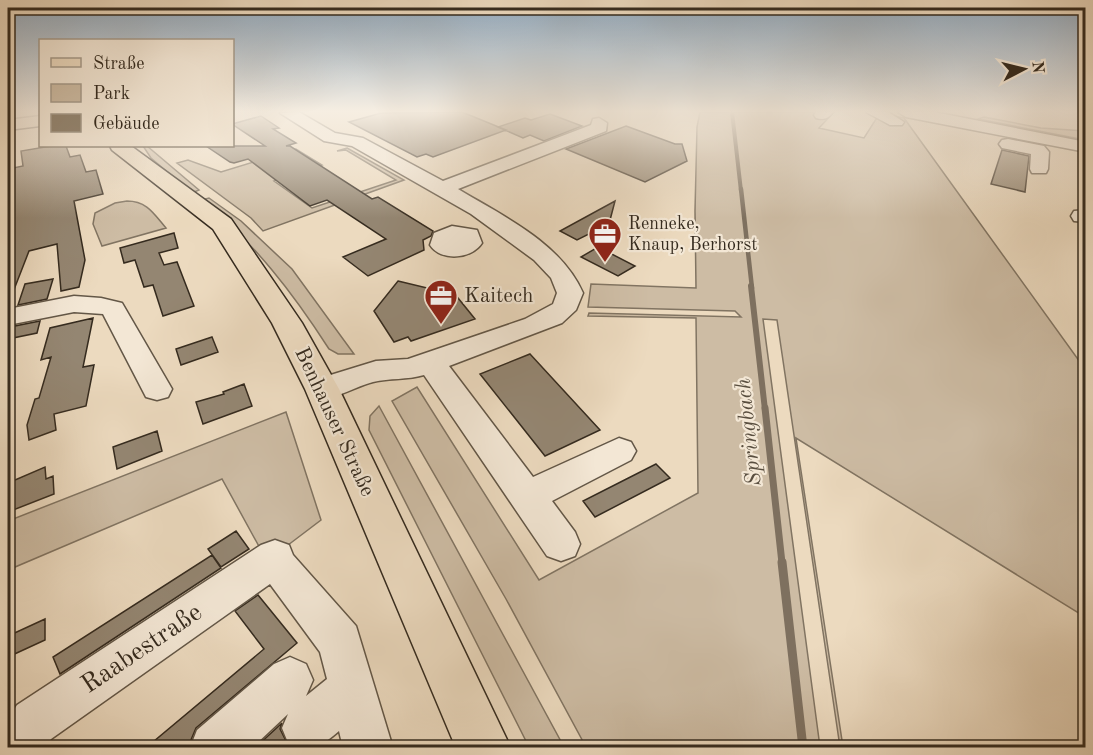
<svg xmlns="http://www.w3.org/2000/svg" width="1093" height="755" viewBox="0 0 1093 755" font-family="'Old Standard TT',serif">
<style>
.green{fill:#cdbca4;stroke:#817462;stroke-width:1.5}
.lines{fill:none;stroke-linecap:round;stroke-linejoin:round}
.stream-far4{stroke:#7e705f;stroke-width:4}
.stream-far3{stroke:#7e705f;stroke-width:4.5}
.stream-far2{stroke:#7e705f;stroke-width:6}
.stream-far1{stroke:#7e705f;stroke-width:7}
.stream{stroke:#7e705f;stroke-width:9}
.building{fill:#948672;stroke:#352b1f;stroke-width:1.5}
.minor-casing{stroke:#635747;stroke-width:3}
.major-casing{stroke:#352b1f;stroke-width:3}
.minor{fill:#f3e7d5;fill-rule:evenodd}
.major{fill:#ecdabf;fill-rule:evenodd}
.labels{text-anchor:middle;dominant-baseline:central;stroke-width:4.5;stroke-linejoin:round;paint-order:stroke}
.far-poi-label{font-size:18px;fill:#352b1f;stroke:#f3e7d5;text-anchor:start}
.poi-label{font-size:21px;fill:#352b1f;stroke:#f3e7d5;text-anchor:start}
.street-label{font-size:21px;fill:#352b1f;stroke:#f3e7d5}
.water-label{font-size:22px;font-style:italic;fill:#594e3f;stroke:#f3e7d5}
.near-street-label{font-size:26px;fill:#352b1f;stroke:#f3e7d5}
</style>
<rect width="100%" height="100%" fill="#ecdabf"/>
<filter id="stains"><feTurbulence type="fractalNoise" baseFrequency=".00333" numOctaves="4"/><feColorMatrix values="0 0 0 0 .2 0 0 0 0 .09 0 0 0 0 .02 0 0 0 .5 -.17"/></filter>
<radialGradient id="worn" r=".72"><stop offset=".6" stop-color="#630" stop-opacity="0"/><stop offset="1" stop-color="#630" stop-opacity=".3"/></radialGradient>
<path class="green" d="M700 112H834L819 128 864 138 878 116 888 115 904 118 1085 369V617L796 438 843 747H840L777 320 763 319 820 747H586L506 599 392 401 417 387 539 580 698 493 696 318 588 316 589 313 741 317 735 311 588 307 591 284 696 288 695 211 697 127Z
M984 117 1041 128 1085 131V140L978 119Z
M143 146H147L199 190 192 193 151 158Z
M347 148 404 180 263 231 251 218 177 163 188 160 221 172 296 149 322 165 274 181 312 208 396 180 346 150 337 151Z
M209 198 241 221 292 269 354 354H338L329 349C293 293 254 242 201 200Z
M127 201C147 201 154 214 166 228L102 246 93 224 95 213 115 203Z
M379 406 564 747H529L369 430 370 416Z
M286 412 321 520 267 561 222 479 8 570V521Z"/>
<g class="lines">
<path class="stream-far4" d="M732 112 741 191"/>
<path class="stream-far3" d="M741 189 752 288"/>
<path class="stream-far2" d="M751 286 765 410"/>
<path class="stream-far1" d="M765 408 782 563"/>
<path class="stream" d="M782 562 803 748"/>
</g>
<path class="building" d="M462 112 506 130 433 157 426 154 417 157 349 122 381 113Z
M550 114 582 126 544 141 530 135 523 138 498 127 525 118 531 120Z
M261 116 279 128 273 129 296 143 286 146H290L372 199 378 197 433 231 431 236 423 240 424 250 368 276 343 257 386 239 327 200 310 206 248 159 234 163 230 162 206 146H265L232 124Z
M626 126 675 144H682L687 161 645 182 566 149Z
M51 146H66L70 157 80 155 86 172 96 170 103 194 74 201 85 260 79 287 61 291 57 244 29 251 8 305V169L23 166 21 151Z
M1002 150 1029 156 1025 192 991 184Z
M615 201 609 224 577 240 560 231Z
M174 233 178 248 159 253 164 265 177 262 194 306 163 316 153 285 144 287 135 260 124 263 120 248Z
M598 247 635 266 618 276 581 257Z
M53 279 47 299 18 305 25 284Z
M398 281 427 288 445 282 475 319 411 341 408 337 394 342 374 311Z
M93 318 83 367 94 365 86 406 54 414 56 430 29 440 27 425 35 399 39 398 51 357 41 360 50 328Z
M40 321 37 333 8 339 10 327Z
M212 337 218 352 181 365 176 349Z
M530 354 600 430 545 456 480 374Z
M244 384 252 406 203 424 196 402 224 394 223 392Z
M157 431 162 451 117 469 113 447Z
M656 464 670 478 595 517 583 501Z
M45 467 46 479 53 476 54 494 8 512V483Z
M236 531 249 549 221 567 208 549Z
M212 555 221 568 60 674 53 657Z
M258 595 297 643 196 728 188 747H147L264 649 235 611Z
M45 619V640L8 657V636Z
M282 723 280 729 289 747H256Z"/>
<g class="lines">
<defs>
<path id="minor" d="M299 112 335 133 363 138 443 181 591 125 593 119 599 118 607 123 606 131 458 189C503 216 561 243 583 293L576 310 562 323 449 366 533 477 619 438 631 442 636 451 631 460 552 501 575 532 580 544 575 556 561 561 547 556 424 375C407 380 390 378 373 382 353 387 332 403 311 397L307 389 311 381 376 361 408 359 525 319 553 304 557 293 551 278 534 260 471 214 352 146 324 141 280 113Z
M816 112H833C828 119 824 120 816 118L814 115Z
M866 112H888L904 122 902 125H890Z
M898 112H934L1086 142V152L906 117Z
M1008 139 1044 146 1049 152 1048 169 1046 173H1032L1030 169 1031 154 1002 148 999 144 1002 140Z
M1086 210V222L1074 221 1071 216 1074 211Z
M452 226 477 230 482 243C472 259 441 262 430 245L434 233Z
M74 296 101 298 122 303 172 389 168 397 157 400 146 397 103 314 74 312 8 325V309Z
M275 540 289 545 293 555 356 626 393 748H343L339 731C324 744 310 754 289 745L282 728 288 714 252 748H190L197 730 274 664 290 657 306 664 313 680 306 696 327 679 320 652 270 584 51 739 46 748H8V719L17 705 261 545Z"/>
<path id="major" d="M40 116V126L8 130V120Z
M110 146H131L231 219 302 323 339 389 511 748H456L305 389 272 323 213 229 112 150Z"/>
</defs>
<use href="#minor" class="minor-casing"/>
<use href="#major" class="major-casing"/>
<use href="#minor" class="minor"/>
<use href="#major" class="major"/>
</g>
<linearGradient id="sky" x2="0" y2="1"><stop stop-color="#91abc2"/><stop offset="0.51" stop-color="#f6eee2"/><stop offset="1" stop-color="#f6eee2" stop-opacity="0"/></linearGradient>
<rect width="1093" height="218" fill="url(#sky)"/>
<defs>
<symbol id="office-pin" viewBox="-11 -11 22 30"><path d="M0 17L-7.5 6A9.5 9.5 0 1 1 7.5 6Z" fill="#8f2418" stroke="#f3e7d5"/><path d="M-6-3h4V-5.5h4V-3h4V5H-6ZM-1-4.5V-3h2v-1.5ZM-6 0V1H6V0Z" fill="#fff"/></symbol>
</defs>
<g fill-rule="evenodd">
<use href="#office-pin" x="586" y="215" width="38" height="52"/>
<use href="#office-pin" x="422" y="277" width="38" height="52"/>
</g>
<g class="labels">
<g class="far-poi-label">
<text x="628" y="224">Renneke,<tspan x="628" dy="21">Knaup, Berhorst</tspan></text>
</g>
<g class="poi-label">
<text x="464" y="296">Kaitech</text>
</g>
<g class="street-label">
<text transform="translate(334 422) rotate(65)">Benhauser Straße</text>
</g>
<g class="water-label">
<text transform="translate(749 432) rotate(-96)">Springbach</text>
</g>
<g class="near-street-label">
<text transform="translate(142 649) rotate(-34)">Raabestraße</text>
</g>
</g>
<rect width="1093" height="755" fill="none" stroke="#ecdabf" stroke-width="30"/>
<rect x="9" y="9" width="1075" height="737" fill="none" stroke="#352b1f" stroke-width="3"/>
<rect x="15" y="15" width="1063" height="725" fill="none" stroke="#352b1f" stroke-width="1.5"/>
<rect x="39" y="39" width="195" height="108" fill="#f3e7d5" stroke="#a79c8c" stroke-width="1.5"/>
<rect x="51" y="58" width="30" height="9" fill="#ecdabf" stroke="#a79c8c" stroke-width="1.5"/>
<text x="93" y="69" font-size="18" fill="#352b1f">Straße</text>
<rect x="51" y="84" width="30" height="18" fill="#cdbca4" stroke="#a79c8c" stroke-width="1.5"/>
<text x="93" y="99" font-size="18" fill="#352b1f">Park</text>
<rect x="51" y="114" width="30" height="18" fill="#948672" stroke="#a79c8c" stroke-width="1.5"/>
<text x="93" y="129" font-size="18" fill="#352b1f">Gebäude</text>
<g transform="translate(1024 69) rotate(83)" stroke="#f3e7d5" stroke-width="4.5" paint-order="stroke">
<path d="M0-4.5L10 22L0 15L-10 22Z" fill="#352b1f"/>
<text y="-9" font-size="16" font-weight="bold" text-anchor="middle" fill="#352b1f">N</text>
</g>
<rect width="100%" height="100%" filter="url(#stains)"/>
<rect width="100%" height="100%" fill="url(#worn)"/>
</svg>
